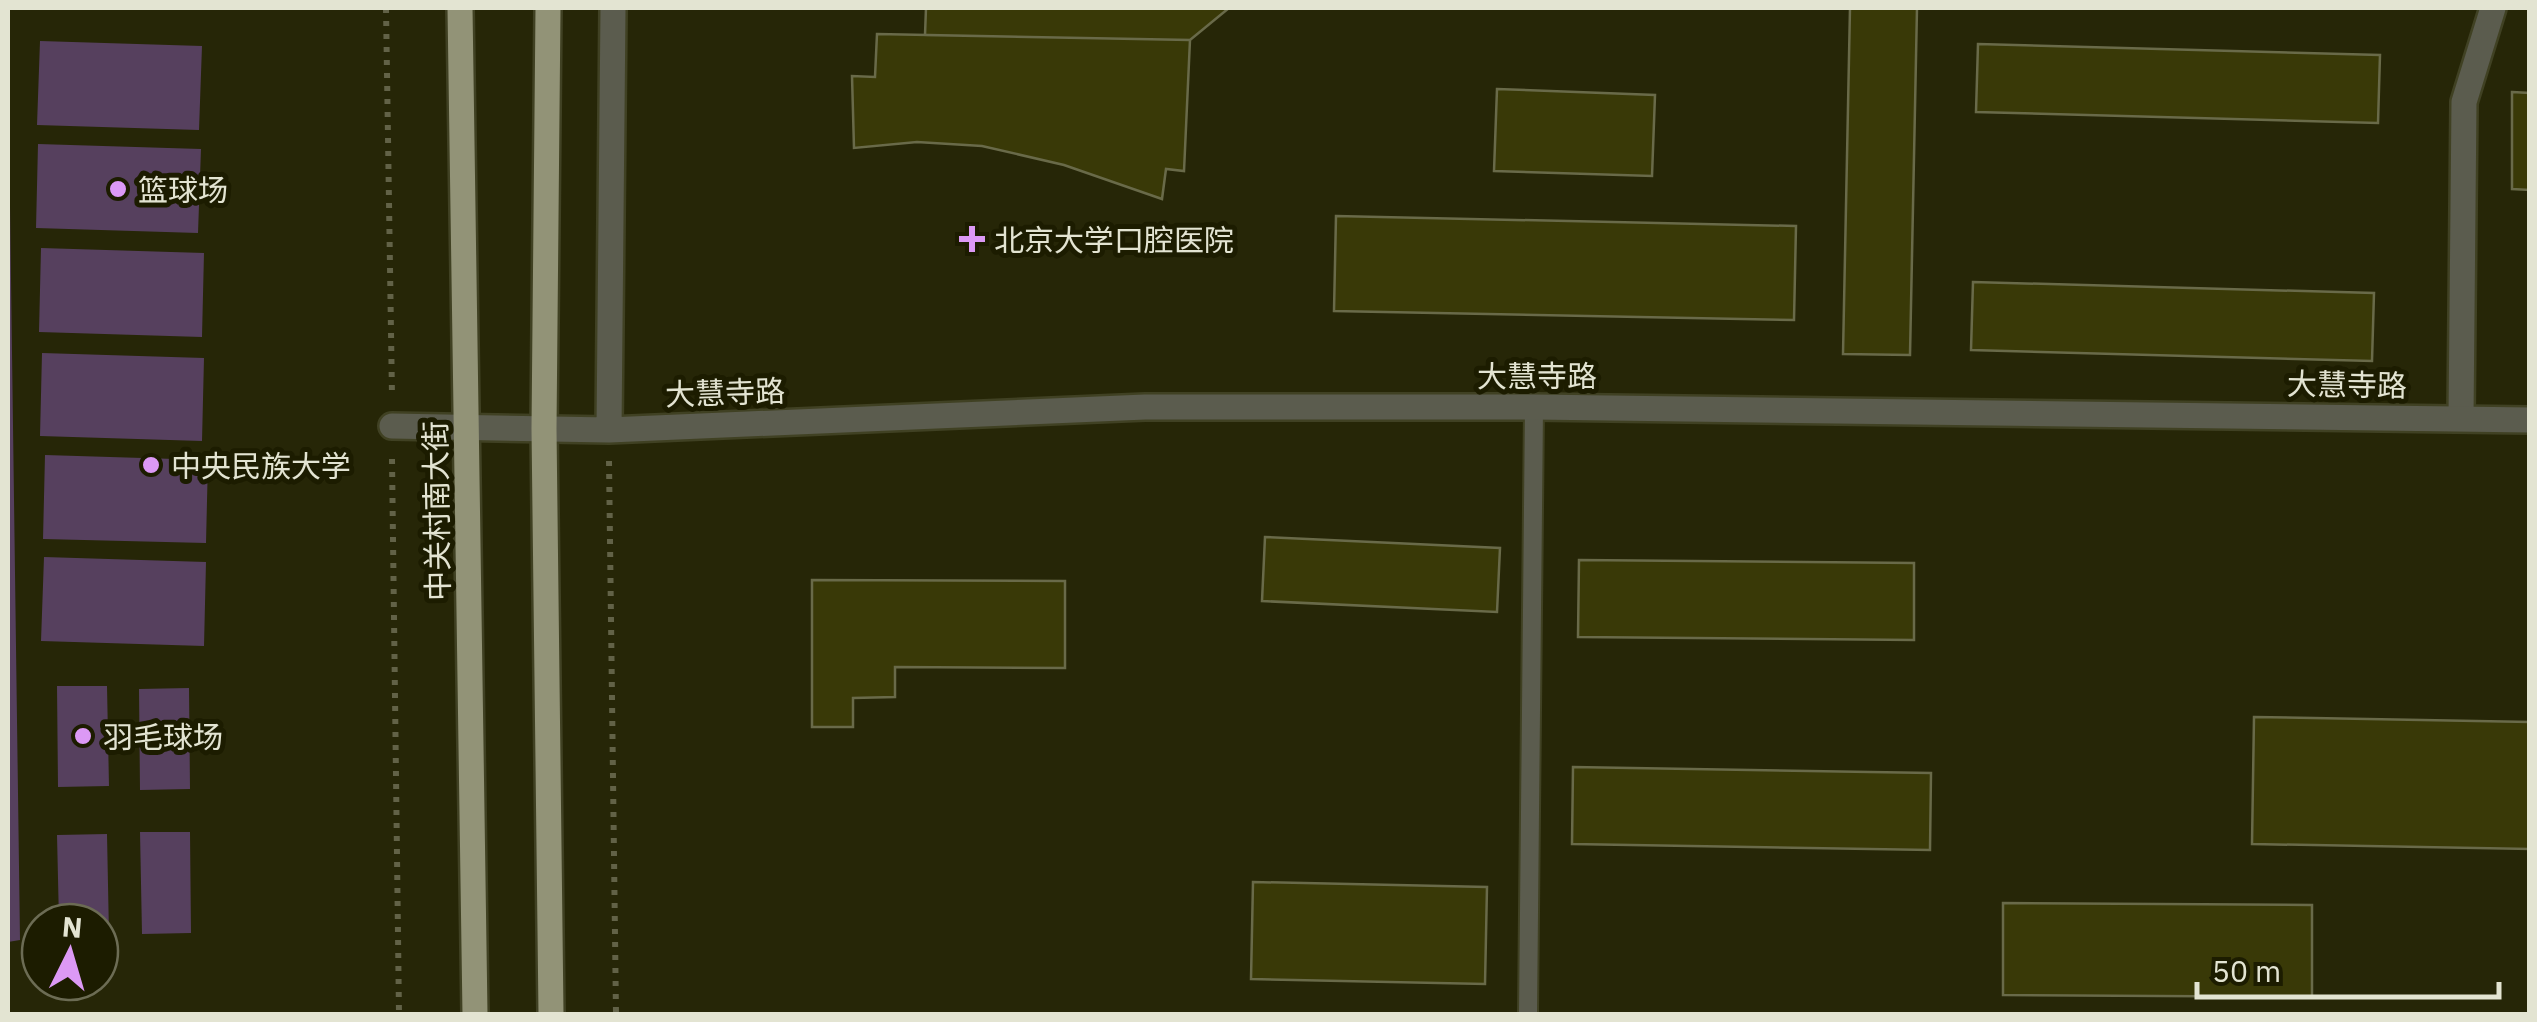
<svg xmlns="http://www.w3.org/2000/svg" width="2537" height="1022" viewBox="0 0 2537 1022" font-family="'IBM Plex Sans','Noto Sans SC',sans-serif">
<style>
.green{fill:#56405e}
.building{fill:#393907;stroke:#696a49;stroke-width:2.5}
.lines{fill:none;stroke-linecap:round;stroke-linejoin:round}
.service-casing{stroke:#404123;stroke-width:22}
.minor-casing{stroke:#404123;stroke-width:30}
.tertiary-casing{stroke:#404123;stroke-width:30}
.primary-casing{stroke:#404123;stroke-width:30}
.path{stroke:#626247;stroke-width:6;stroke-dasharray:5 8;stroke-linecap:butt}
.service{stroke:#5b5c4e;stroke-width:18}
.minor{stroke:#5b5c4e;stroke-width:25}
.tertiary{stroke:#5b5c4e;stroke-width:25}
.primary{stroke:#929377;stroke-width:25}
.poi-dot{fill:#dc99f5;stroke:#1c1c00;stroke-width:4}
.labels{text-anchor:middle;dominant-baseline:central;stroke-width:10;stroke-linejoin:round;paint-order:stroke}
.poi-label{font-size:30px;fill:#e3e4d2;stroke:#1c1c00;text-anchor:start}
.street-label{font-size:30px;fill:#e3e4d2;stroke:#1c1c00}
</style>
<rect width="100%" height="100%" fill="#262607"/>
<path class="green" d="M40 41 202 46 199 130 37 125Z
M8 58 20 940 8 942Z
M38 144 201 149 198 233 36 228Z
M41 248 204 253 202 337 39 332Z
M42 353 204 358 202 441 40 436Z
M45 455 208 460 206 543 43 539Z
M44 557 206 562 204 646 41 641Z
M57 686H107L109 786 58 787Z
M189 688 190 789 140 790 139 689Z
M140 832H190L191 933 142 934Z
M107 834 109 935H100V922H59L57 835Z"/>
<path class="building" d="M926 8H1229L1190 40 925 35Z
M1850 8H1917L1910 355 1843 354Z
M877 34 1190 40 1184 171 1166 169 1162 199 1064 165 982 146 917 142 854 148 852 76 875 77Z
M1978 44 2380 55 2378 123 1976 112Z
M1497 89 1655 95 1652 176 1494 171Z
M2512 92 2530 93V190L2512 189Z
M1336 216 1796 226 1794 320 1334 311Z
M1973 282 2374 293 2372 361 1971 350Z
M1265 537 1500 548 1497 612 1262 601Z
M1579 560 1914 563V640L1578 637Z
M812 580 1065 581V668L895 667V697L853 698V727H812Z
M2254 717 2530 722V849L2252 844Z
M1573 767 1931 773 1930 850 1572 844Z
M1253 882 1487 887 1485 984 1251 979Z
M2003 903 2312 905V997L2003 995Z"/>
<g class="lines">
<defs>
<path id="service" d="M1528 1014 1534 407"/>
<path id="minor" d="M2461 418 2464 102 2493 8"/>
<path id="tertiary" d="M392 426 609 430 1145 407H1534L2530 420
M609 430 613 8"/>
<path id="primary" d="M460 8 475 1014
M548 8 544 429 551 1014"/>
</defs>
<use href="#service" class="service-casing"/>
<use href="#minor" class="minor-casing"/>
<use href="#tertiary" class="tertiary-casing"/>
<use href="#primary" class="primary-casing"/>
<path class="path" d="M386 8 392 396
M392 459 399 1014
M609 461 616 1014"/>
<use href="#service" class="service"/>
<use href="#minor" class="minor"/>
<use href="#tertiary" class="tertiary"/>
<use href="#primary" class="primary"/>
</g>
<g class="poi-dot">
<circle cx="118" cy="189" r="10"/>
<path d="M967 224h10v10h10v10h-10v10h-10v-10h-10v-10h10z"/>
<circle cx="151" cy="465" r="10"/>
<circle cx="83" cy="736" r="10"/>
</g>
<g class="labels">
<g class="poi-label">
<text x="138" y="189">篮球场</text>
<text x="994" y="239">北京大学口腔医院</text>
<text x="171" y="465">中央民族大学</text>
<text x="103" y="736">羽毛球场</text>
</g>
<g class="street-label">
<text x="1537" y="375">大慧寺路</text>
<text transform="translate(2347 384) rotate(1)">大慧寺路</text>
<text transform="translate(725 392) rotate(-2)">大慧寺路</text>
<text transform="translate(436 511) rotate(-91)">中关村南大街</text>
</g>
</g>
<rect width="2537" height="1022" fill="none" stroke="#e3e4d2" stroke-width="20"/>
<g transform="translate(70 952) rotate(5)"><circle r="48" fill="#1c1c00" stroke="#6c6c54" stroke-width="2.5"/>
<path d="M0-8L18 38L0 25L-18 38Z" fill="#dc99f5"/>
<text y="-15" font-size="28" font-weight="bold" text-anchor="middle" fill="#e3e4d2">N</text>
</g>
<path d="M2197 982v15h302v-15" fill="none" stroke="#e3e4d2" stroke-width="5"/>
<text x="2212" y="982" font-size="30" fill="#e3e4d2" stroke="#1c1c00" stroke-width="8" paint-order="stroke">50 m</text>
</svg>
